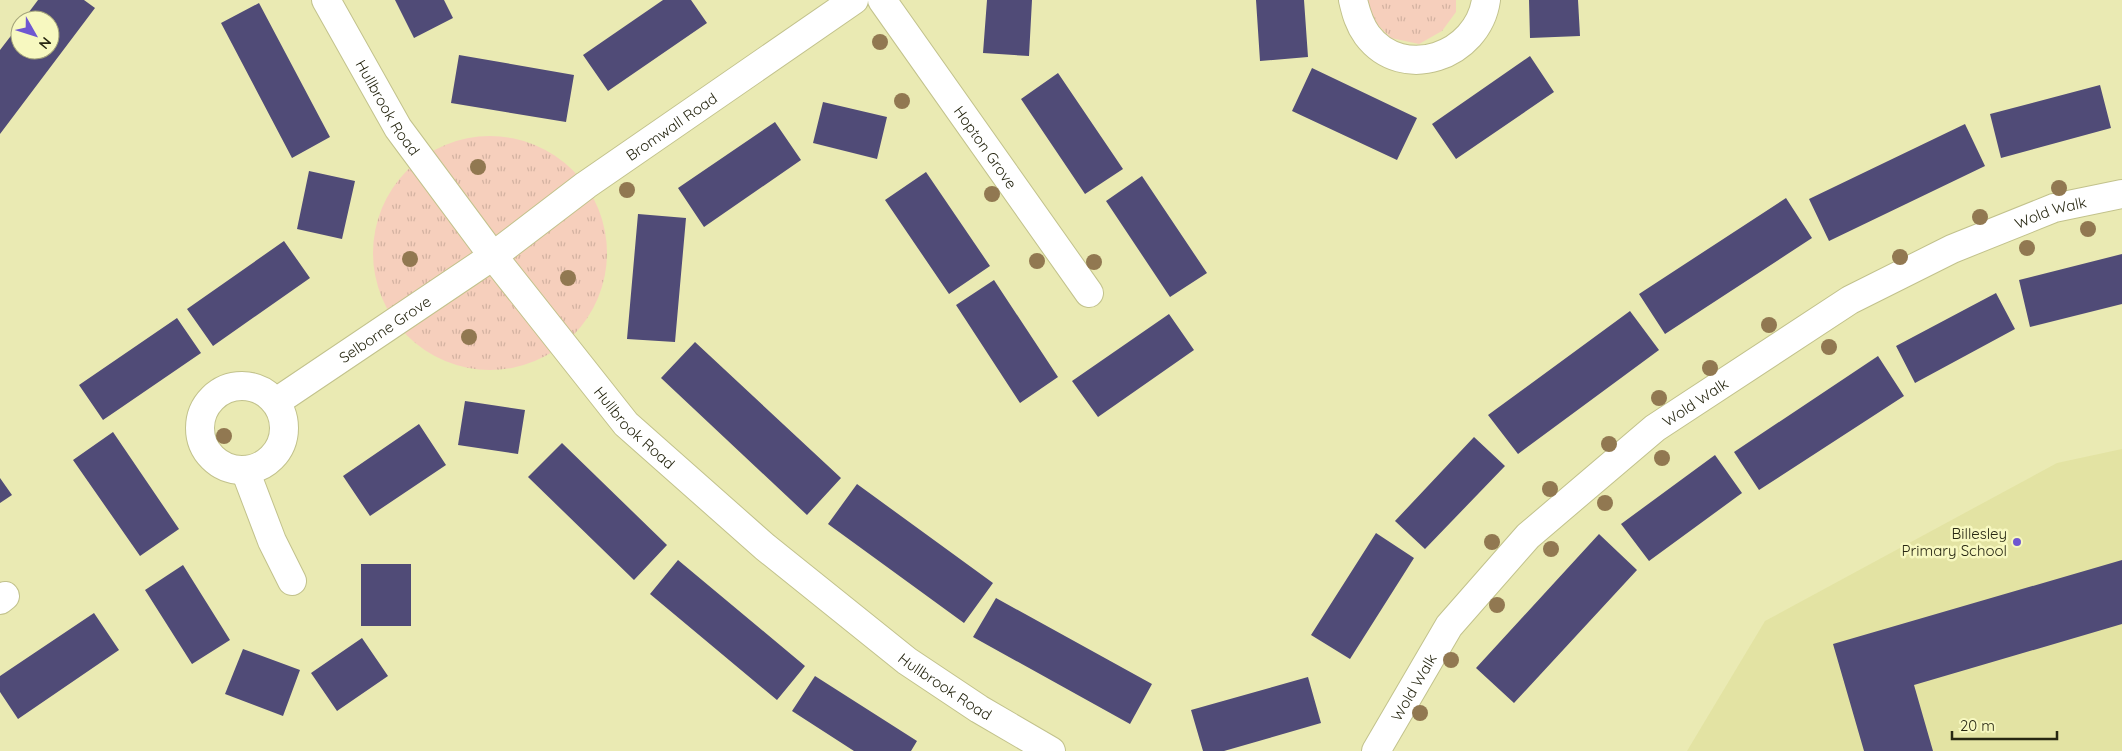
<svg xmlns="http://www.w3.org/2000/svg" width="2122" height="751" viewBox="0 0 2122 751" font-family="Quicksand,sans-serif">
<style>
.built{fill:#e3e3a3}
.grass{fill:url(#grass-tufts)}
.building{fill:#504b77}
.lines{fill:none;stroke-linecap:round;stroke-linejoin:round}
.minor-casing{stroke:#c2c28c;stroke-width:30}
.minor{stroke:#fff;stroke-width:28}
.tree{fill:#917851}
.poi-dot{fill:#6f57d1;stroke:#f7f8c0;stroke-width:2}
.labels{text-anchor:middle;dominant-baseline:central;stroke-width:5;stroke-linejoin:round;paint-order:stroke}
.street-label{font-size:15px;fill:#272712;stroke:#f7f8c0}
.poi-label{font-size:15px;fill:#272712;stroke:#f7f8c0;text-anchor:end}
</style>
<defs>
<pattern id="grass-tufts" width="24" height="20" patternUnits="userSpaceOnUse" patternTransform="scale(1.25)"><rect width="24" height="20" fill="#f6cfbc"/><path d="M3 7l-1-3M5 7V3M7 7l1-3M15 17l-1-3M17 17v-4M19 17l1-3" fill="none" stroke="#d3b2a1"/></pattern>
</defs>
<rect width="100%" height="100%" fill="#eaeab3"/>
<path class="built" d="M2122 449V751H1687L1765 621 2057 463Z"/>
<path class="grass" d="M1366 0H1456V12L1442 31 1419 44 1391 38 1375 22Z
M373 253a117 117 0 1 1 234 0a117 117 0 1 1-234 0Z"/>
<path class="building" d="M38 0H84L95 8 0 134V50L20 24V50H50V20H23Z
M395 0H444L453 18 414 38Z
M663 0H691L707 23 608 91 583 55Z
M987 0H1032L1029 56 983 53Z
M1256 0H1304L1308 57 1260 61Z
M1529 0H1578L1580 36 1530 38Z
M259 3 330 137 292 158 221 23Z
M459 55 574 75 566 122 451 103Z
M1530 56 1554 92 1456 159 1432 124Z
M1312 68 1417 118 1397 160 1292 111Z
M1058 73 1123 169 1085 194 1021 99Z
M2100 85 2111 128 2001 158 1990 114Z
M823 102 887 117 877 159 813 143Z
M775 122 801 160 704 227 678 188Z
M1965 124 1985 166 1829 241 1809 199Z
M309 171 355 181 342 239 297 229Z
M926 172 990 266 949 294 885 200Z
M1142 176 1207 273 1170 297 1106 201Z
M1786 198 1812 238 1665 334 1639 294Z
M638 214 686 218 675 342 627 339Z
M284 241 310 278 213 346 187 309Z
M2122 254V304L2030 327 2019 280Z
M994 280 1058 377 1020 403 956 305Z
M1996 293 2015 329 1915 383 1896 346Z
M1630 311 1659 350 1518 454 1488 415Z
M1169 314 1194 350 1098 417 1072 381Z
M177 318 201 353 103 420 79 385Z
M695 342 841 478 807 515 661 378Z
M1878 356 1904 396 1759 490 1734 452Z
M465 401 525 410 518 454 458 445Z
M419 424 446 465 370 516 343 476Z
M113 432 179 529 140 556 73 460Z
M1474 437 1505 466 1425 549 1395 521Z
M562 443 667 545 634 580 528 477Z
M1715 455 1742 493 1649 561 1621 524Z
M0 478 12 495 0 503Z
M857 484 993 583 964 623 828 524Z
M1376 533 1414 558 1350 659 1311 635Z
M1599 534 1637 570 1514 703 1476 668Z
M678 560 805 666 777 700 650 594Z
M2122 560V624L1914 685 1933 751H1864L1833 644Z
M361 564H411V626H361Z
M183 565 230 640 192 664 145 590Z
M996 598 1152 684 1130 724 973 637Z
M94 613 119 650 18 719 0 692V676Z
M362 638 388 676 337 711 311 673Z
M243 649 300 670 283 716 225 694Z
M815 676 917 741 911 751H854L792 711Z
M1308 677 1321 723 1224 751H1203L1191 710Z"/>
<g class="lines">
<defs>
<g id="minor">
<path id="s1" d="M326 0 398 128 493 256 626 424 765 547 907 661 979 709 1051 751"/>
<path id="s2" d="M882 0 1089 293"/>
<path d="M1353 0C1356 13 1359 24 1367 35 1403 83 1478 56 1486 0"/>
<circle cx="242" cy="428" r="42"/>
<path id="s3" d="M276 402 493 256 586 185 854 0"/>
<path d="M245 470 272 541 292 581"/>
<path d="M0 600 5 596"/>
<path id="s4" d="M1376 751 1449 626 1528 536 1655 428 1850 300 1952 249 2054 208 2122 194"/>
</g>
</defs>
<use href="#minor" class="minor-casing"/>
<use href="#minor" class="minor"/>
</g>
<g class="tree">
<circle cx="880" cy="42" r="8"/>
<circle cx="902" cy="101" r="8"/>
<circle cx="478" cy="167" r="8"/>
<circle cx="2059" cy="188" r="8"/>
<circle cx="627" cy="190" r="8"/>
<circle cx="992" cy="194" r="8"/>
<circle cx="1980" cy="217" r="8"/>
<circle cx="2088" cy="229" r="8"/>
<circle cx="2027" cy="248" r="8"/>
<circle cx="1900" cy="257" r="8"/>
<circle cx="410" cy="259" r="8"/>
<circle cx="1037" cy="261" r="8"/>
<circle cx="1094" cy="262" r="8"/>
<circle cx="568" cy="278" r="8"/>
<circle cx="1769" cy="325" r="8"/>
<circle cx="469" cy="337" r="8"/>
<circle cx="1829" cy="347" r="8"/>
<circle cx="1710" cy="368" r="8"/>
<circle cx="1659" cy="398" r="8"/>
<circle cx="224" cy="436" r="8"/>
<circle cx="1609" cy="444" r="8"/>
<circle cx="1662" cy="458" r="8"/>
<circle cx="1550" cy="489" r="8"/>
<circle cx="1605" cy="503" r="8"/>
<circle cx="1492" cy="542" r="8"/>
<circle cx="1551" cy="549" r="8"/>
<circle cx="1497" cy="605" r="8"/>
<circle cx="1451" cy="660" r="8"/>
<circle cx="1420" cy="713" r="8"/>
</g>
<circle class="poi-dot" cx="2017" cy="542" r="5"/>
<g class="labels">
<g class="street-label">
<text stroke="none"><textPath href="#s1" startOffset="124">Hullbrook Road</textPath></text>
<text stroke="none"><textPath href="#s3" startOffset="482">Bromwall Road</textPath></text>
<text stroke="none"><textPath href="#s2" startOffset="180">Hopton Grove</textPath></text>
<text stroke="none"><textPath href="#s4" startOffset="884">Wold Walk</textPath></text>
<text stroke="none"><textPath href="#s3" startOffset="131">Selborne Grove</textPath></text>
<text stroke="none"><textPath href="#s4" startOffset="479">Wold Walk</textPath></text>
<text stroke="none"><textPath href="#s1" startOffset="529">Hullbrook Road</textPath></text>
<text stroke="none"><textPath href="#s1" startOffset="934">Hullbrook Road</textPath></text>
<text stroke="none"><textPath href="#s4" startOffset="74">Wold Walk</textPath></text>
</g>
<g class="poi-label">
<text x="2007" y="533">Billesley<tspan x="2007" dy="17">Primary School</tspan></text>
</g>
</g>
<g transform="translate(35 35) rotate(129)"><circle r="24" fill="#f7f8c0" stroke="#a4a47a"/>
<path d="M0-4L9 19L0 12L-9 19Z" fill="#6f57d1"/>
<text y="-8" font-size="14" font-weight="bold" text-anchor="middle" fill="#272712">N</text>
</g>
<path d="M1952 731v8h105v-8" fill="none" stroke="#272712" stroke-width="2.5"/>
<text x="1960" y="731" font-size="15" fill="#272712" stroke="#f7f8c0" stroke-width="4" paint-order="stroke">20 m</text>
</svg>
